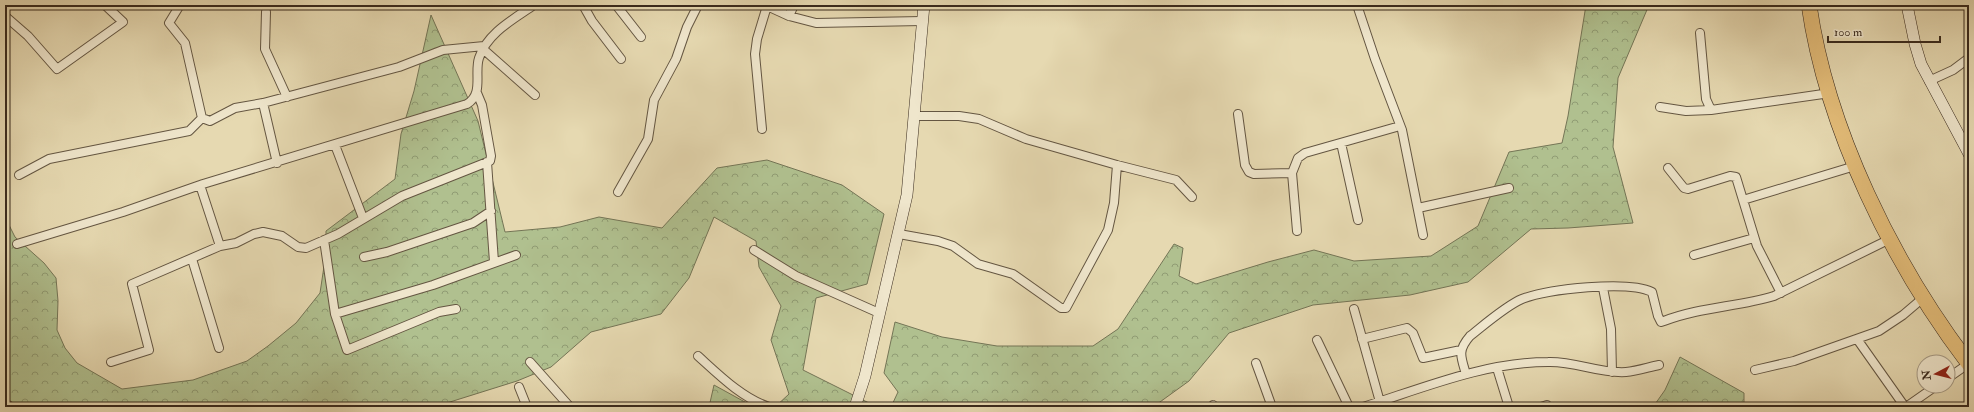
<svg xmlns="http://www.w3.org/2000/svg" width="1974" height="412" viewBox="0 0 1974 412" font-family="'IM FELL Double Pica',serif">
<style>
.forest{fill:url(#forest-crowns);stroke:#747556}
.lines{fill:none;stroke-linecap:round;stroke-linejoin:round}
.street-casing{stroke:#645642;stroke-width:10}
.secondary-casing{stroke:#392a1d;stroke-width:12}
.highway-casing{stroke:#392a1d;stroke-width:16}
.street{stroke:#efe6cc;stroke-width:8}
.secondary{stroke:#efe6cc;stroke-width:11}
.highway{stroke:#e3bc78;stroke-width:15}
</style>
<defs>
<pattern id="forest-crowns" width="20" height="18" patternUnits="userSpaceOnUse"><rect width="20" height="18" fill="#b0c08f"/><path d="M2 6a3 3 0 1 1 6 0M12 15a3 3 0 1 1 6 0" fill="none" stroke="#909c74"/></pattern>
</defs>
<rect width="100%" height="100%" fill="#e6d9b1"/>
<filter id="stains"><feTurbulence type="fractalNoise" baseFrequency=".005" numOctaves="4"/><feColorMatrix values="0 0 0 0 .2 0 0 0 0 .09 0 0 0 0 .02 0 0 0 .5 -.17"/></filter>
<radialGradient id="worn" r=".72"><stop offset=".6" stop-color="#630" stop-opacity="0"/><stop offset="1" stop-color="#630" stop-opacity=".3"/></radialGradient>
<path class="forest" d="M1586 5H1649L1618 78 1613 147 1633 223 1568 228 1531 229 1468 282 1410 295 1313 305 1229 333 1189 381 1153 407H891L898 392 884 373 895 322 942 337 997 346H1093L1118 329 1174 244 1183 248 1179 276 1196 284 1268 262 1314 250 1354 261 1431 256 1478 226 1509 152 1562 143 1568 116Z
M431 15 478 121 505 232 560 227 599 217 662 228 717 168 767 160 842 185 884 214 867 284 816 298 803 370 877 407H775L789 394 771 340 781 306 759 267 756 241 714 217 689 278 661 314 591 332 551 367 517 381 434 407H5V207L8 223 15 237 44 263 56 278 58 301 57 330 65 348 77 363 122 389 193 380 247 361 268 346 296 323 320 293 326 253V231L395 179 401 134 414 91Z
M1680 357 1744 393V407H1653L1665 390Z
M714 385 754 407H709Z"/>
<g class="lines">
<defs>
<path id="street" d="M180 5 169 23 185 43 202 118 210 121 235 108 263 103 399 67 443 50 484 46
M583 5 592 21 621 59
M616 5 641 37
M765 5 789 16 816 23 922 21
M1357 5 1375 59 1402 130 1423 235
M266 12 265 49 287 97
M5 16 28 36 57 69 123 22 105 5
M789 16 794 5
M1700 33 1706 99 1711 110 1830 93
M483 49 535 95
M1929 81 1953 70 1969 58
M263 103 277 163
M1660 107 1686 111 1711 110
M1238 114 1245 165 1249 172 1254 174 1292 173
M915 116H959L979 119 1026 139 1117 165 1176 180 1192 197
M762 129 755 54 757 39 767 6
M1341 143 1358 220
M335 145 363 218
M487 162 494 262
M1668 168 1684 188 1688 189 1730 176 1736 177 1757 246 1781 293
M19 175 49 159 189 131 202 118
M200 185 220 246
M618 192 648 139 654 100 676 59 687 27 698 5
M1743 200 1855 166
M1418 208 1509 188
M1297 231 1292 173 1298 158 1305 153 1400 126
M899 234 938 241 953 246 978 264 1013 274 1061 308H1066L1108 230 1114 203 1117 165
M324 240 335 314 347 350 439 312 456 309
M17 244 123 212 203 184 467 104C484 94 474 73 479 58 487 33 514 19 534 5
M754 250 796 276 879 313
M1694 255 1754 238
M364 257 387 252 473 223 491 211
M192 259 219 348
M1603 288 1611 329 1612 372
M1354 309 1380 402
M335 314 433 285 516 255
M1362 339 1407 328 1413 333 1423 358 1461 350
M1857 339 1905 407
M1317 340 1349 407
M698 356C719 375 742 398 769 407
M111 362 149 350 132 284 220 246 236 243 254 234 263 232 282 236 298 247 306 248 338 234 402 196 490 161 491 156 482 105 477 93
M530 362 570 407
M1256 363 1272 407
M1497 368 1509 407
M1755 370 1794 361 1879 331 1903 315 1923 298
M1466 374C1461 357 1457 351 1470 336 1484 325 1507 305 1522 299 1548 289 1628 280 1652 292L1658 316 1661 322 1664 321C1700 307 1738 307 1774 296L1890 239
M1948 378 1968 364
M519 387 527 407
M8 405 11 407
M1213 405 1214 407
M1363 407C1423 388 1485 362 1548 362 1575 361 1600 374 1626 372 1637 371 1649 367 1659 365
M1541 407 1547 405
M1906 407 1936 386"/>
<path id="secondary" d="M1907 5 1915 44 1921 64 1969 154
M855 407 865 376 907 195 924 5"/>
<path id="highway" d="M1809 5C1827 130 1893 264 1969 364"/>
</defs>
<use href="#street" class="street-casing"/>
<use href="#secondary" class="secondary-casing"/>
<use href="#highway" class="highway-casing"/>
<use href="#street" class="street"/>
<use href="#secondary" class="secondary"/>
<use href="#highway" class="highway"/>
</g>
<rect width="1974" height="412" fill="none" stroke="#e6d9b1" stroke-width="20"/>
<rect x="6" y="6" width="1962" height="400" fill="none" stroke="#392a1d" stroke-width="2"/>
<rect x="10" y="10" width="1954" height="392" fill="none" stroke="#392a1d"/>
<g transform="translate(1936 374) rotate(263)"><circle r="19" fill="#efe6cc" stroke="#a69b86"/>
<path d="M0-3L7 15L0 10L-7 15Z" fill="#8f2418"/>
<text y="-6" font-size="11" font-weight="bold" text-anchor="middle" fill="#392a1d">N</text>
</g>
<path d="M1828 36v6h112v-6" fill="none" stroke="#392a1d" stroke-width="2"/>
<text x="1834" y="36" font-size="12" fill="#392a1d" stroke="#efe6cc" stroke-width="3" paint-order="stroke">100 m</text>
<rect width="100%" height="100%" filter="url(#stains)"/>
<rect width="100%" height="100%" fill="url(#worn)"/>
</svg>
